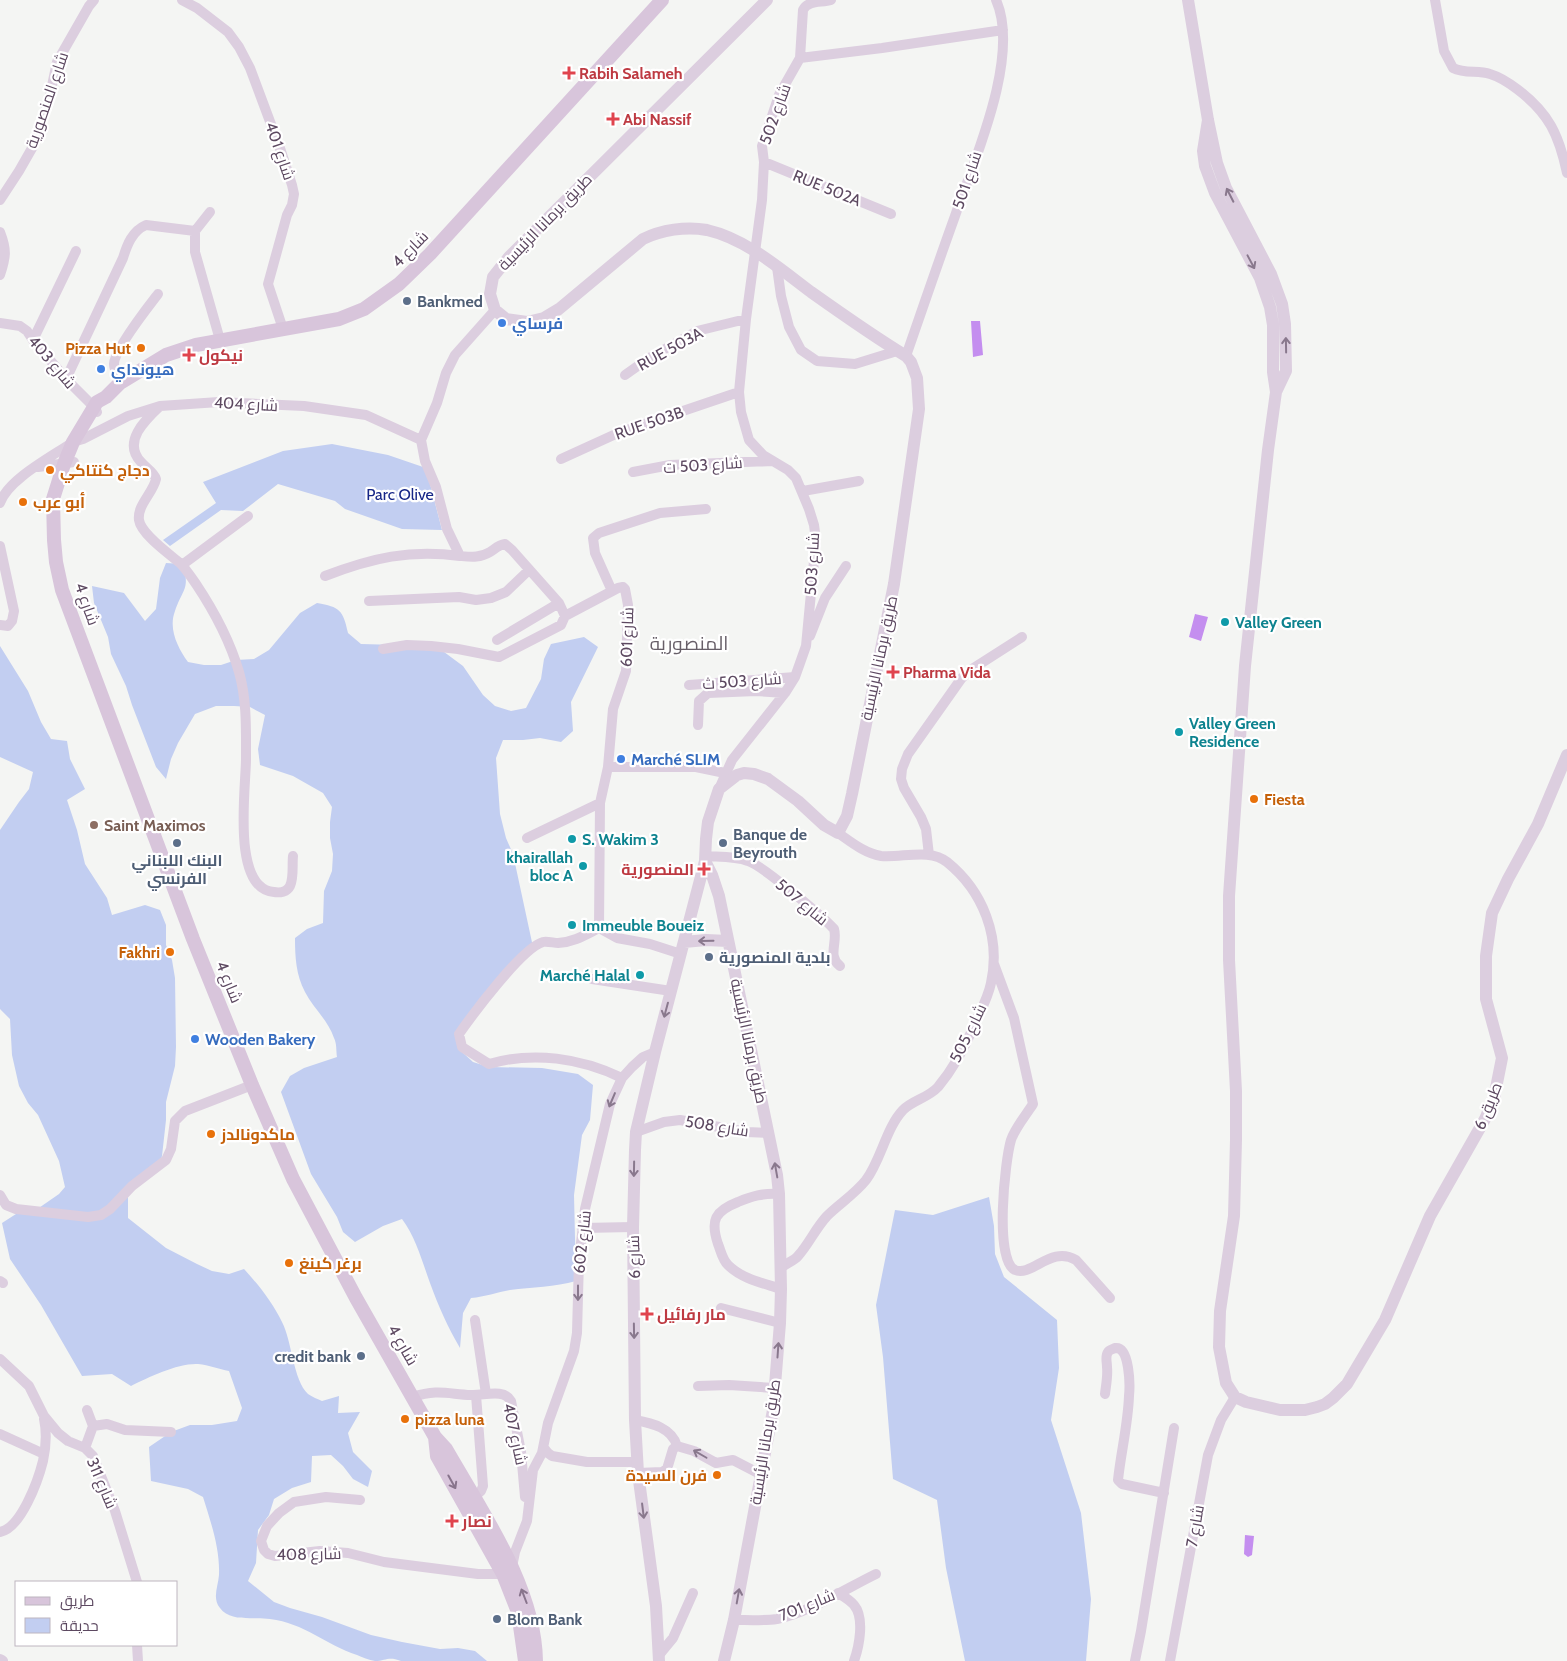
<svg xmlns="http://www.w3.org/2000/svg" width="1567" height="1661" viewBox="0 0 1567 1661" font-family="Cabin,Cairo,sans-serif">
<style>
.green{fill:#c2cef1}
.water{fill:#c48eef}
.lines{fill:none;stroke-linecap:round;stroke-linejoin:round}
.minor{stroke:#dccedf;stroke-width:10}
.tertiary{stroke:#dccedf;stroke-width:12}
.secondary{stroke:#d8c5db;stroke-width:14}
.oneway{stroke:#89788d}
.oneway2{stroke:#88748c}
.health-dot{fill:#e0444e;stroke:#fff;stroke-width:2}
.service-dot{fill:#5c6f8a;stroke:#fff;stroke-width:2}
.shop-dot{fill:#3f7fe0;stroke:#fff;stroke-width:2}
.food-dot{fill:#e8710a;stroke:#fff;stroke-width:2}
.culture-dot{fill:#0f9aa8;stroke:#fff;stroke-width:2}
.education-dot{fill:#8d6e63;stroke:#fff;stroke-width:2}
.labels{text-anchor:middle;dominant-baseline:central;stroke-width:4.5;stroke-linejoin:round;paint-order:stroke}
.health-label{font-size:16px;font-weight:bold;fill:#be3a42;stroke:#fff;text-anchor:start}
.street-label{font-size:16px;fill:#5d4961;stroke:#fff}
.service-label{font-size:16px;font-weight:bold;fill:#4e5e75;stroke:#fff;text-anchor:start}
.shop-label{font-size:16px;font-weight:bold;fill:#366cbe;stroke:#fff;text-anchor:start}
.food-label{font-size:16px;font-weight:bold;fill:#c56008;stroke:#fff;text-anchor:start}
.park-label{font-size:16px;fill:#162687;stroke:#fff}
.culture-label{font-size:16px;font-weight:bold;fill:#0d838f;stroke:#fff;text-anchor:start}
.education-label{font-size:16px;font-weight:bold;fill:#785e54;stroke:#fff;text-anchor:start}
.quarter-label{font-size:19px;fill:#675f68;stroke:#fff}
</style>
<rect width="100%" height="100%" fill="#f4f5f3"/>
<path class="green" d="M332 444 388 455 426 468 442 530 402 529 345 509 335 501 278 484 243 511 221 510 170 546 163 540 216 503 203 482 283 451Z
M166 563 183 564C190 590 183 588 175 611 168 629 178 648 188 662L204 665H221L236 660 254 659 269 650 300 613 317 603C340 607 343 610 348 633L361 644 436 646 463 666 483 695 495 706 511 711 526 708 541 679 544 659 551 644 584 637 598 647 571 702 573 731 561 742 540 738 523 740H503L496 758 500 814 506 838 513 854 533 947 466 1020 461 1051 473 1062 489 1067 542 1068 578 1074 593 1085 590 1120 582 1135 574 1195 576 1281C555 1287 532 1287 510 1290 497 1292 485 1297 471 1298L463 1313 460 1348C448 1328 438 1305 430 1283 422 1261 416 1238 402 1219L383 1226 355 1242 343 1232 337 1217 311 1174 281 1092 290 1076 304 1068 337 1057C336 1051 337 1044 334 1038 328 1020 313 1008 305 992 296 975 295 957 295 938L307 929 323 923 324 891 332 871 333 854 330 838V822L332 807 323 793 293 776 260 765 258 749 265 715 250 707 234 706H216L195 714 178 743 171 759 166 779 156 767 132 705 126 686 111 654 108 637 94 603 92 586 124 593 145 621 156 609 160 578Z
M0 646 28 691 41 722 51 739 67 741 70 759 85 789 67 800 77 830 85 864 107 898 112 915 145 905 160 910 166 925V945L172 960 175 978 176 1047 175 1066 166 1102V1120L162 1156 156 1173 139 1182 128 1197V1218L166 1248 197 1264 212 1271 229 1274 244 1269C258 1284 273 1303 282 1322 292 1341 293 1380 308 1394 312 1397 318 1399 322 1401L339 1396 338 1413 360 1412 348 1433 353 1452 372 1471 368 1487 353 1479 343 1466 331 1455 312 1456 311 1482 292 1488 274 1499 269 1515 258 1530 256 1563 248 1581 274 1602 290 1608 322 1617 371 1635 402 1642 440 1649 458 1648 475 1651 487 1661H401C388 1656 386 1661 375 1661 369 1660 362 1657 357 1655 326 1645 304 1623 270 1619 254 1616 231 1623 220 1608 212 1598 218 1587 219 1575 220 1548 211 1523 203 1497L188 1489 151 1481 149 1447 171 1432 190 1425H212L237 1421 242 1408 229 1371C219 1369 209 1365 198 1364 178 1363 149 1377 131 1386L112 1374 82 1376 41 1305 10 1259 2 1223 16 1214 33 1212 59 1194 65 1187 59 1161 38 1115 28 1103 19 1086 12 1055 10 1019 0 1009V830L19 802 29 789 33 772 0 757Z
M989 1197 994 1226 995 1254 1004 1277 1057 1320 1059 1368 1051 1420 1081 1513 1091 1599 1086 1661H965L946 1568 937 1500 893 1479 883 1357 876 1305 895 1210 933 1215Z"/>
<path class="water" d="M971 321H980L983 355 973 357Z
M1195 614 1208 617 1201 641 1189 637Z
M1245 1535 1254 1536 1252 1555 1248 1557 1244 1554Z"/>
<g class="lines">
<path class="minor" d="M182 0 197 8 228 32 239 47 250 68 281 151 292 185 294 194 292 205 287 215 268 284 283 329
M1435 0 1444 51 1453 68C1465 74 1478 70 1490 74 1500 77 1509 83 1517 89 1549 113 1559 135 1567 173
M800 58 882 48 1003 30
M764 162 891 214
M0 200 19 171 35 143 50 95 57 62 89 6 94 0
M210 212 195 231V252L220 340
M0 232C7 250 6 257 0 275
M777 267 781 296 789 327 801 350 817 361 855 364 897 351
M0 323 20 326 27 331 33 340 66 379 94 407 97 412
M33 340 76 251
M906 356C922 310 938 263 955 216 974 161 1021 56 996 0
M625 375 649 358 697 331 746 319
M66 379 123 258C127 245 132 231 146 225L195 231
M120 383C118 377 114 370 114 364 114 350 148 307 158 294
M160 406C145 420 122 442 141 462 146 468 154 472 156 479 153 493 137 505 139 520 141 534 169 554 180 563 186 569 191 577 196 584 214 611 230 641 239 672 247 700 246 730 246 759 246 787 231 889 274 892 280 893 287 892 290 886 294 878 292 865 293 856
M421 440 425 461 436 487 447 529 460 556C472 557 480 558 490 552 495 549 498 545 505 544L512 550 559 603 565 616 618 588 623 587 625 589 628 605 626 671 613 709 608 767 600 803 599 928 617 938 650 944 681 954
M421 440 437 403 446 373 455 355 495 310
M561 459 618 433 739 392
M38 467 74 462
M633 472 670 465 773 461
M803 491 859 481
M0 503C8 479 53 456 73 442L83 439 128 416 160 406 219 402 304 406 366 415 421 440
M0 546 14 611 12 621 8 626 0 625
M182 565 248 516
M325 576C372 558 410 549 460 556
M612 591 595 553 593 538 599 533 660 513 706 509
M369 601 459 597 476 600 491 598 506 592 529 570
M810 636 825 598 846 566
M497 640 559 603
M383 649 407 645 431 646 458 649 499 657 561 625 565 616
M689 685 795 677
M698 725 699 701 708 693 756 691 785 693
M608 767H696L725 773
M719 789 732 760 785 693 795 677 800 663 806 646 816 540 814 525 809 509 796 478 788 470 763 455 749 440 741 412 739 392 746 319 762 200 764 162 762 146 779 95 800 58 803 10C808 0 821 3 831 0
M527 838 600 803
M929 855 926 829 921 817 904 788 901 779 902 769 908 754 961 679 969 671 1022 637
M705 856C718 857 735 856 748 861 762 865 822 916 834 929 838 942 827 956 840 966
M599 928C585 935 574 942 558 943 554 943 547 941 543 942 522 948 473 1014 459 1034L462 1047 489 1064C533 1051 581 1058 622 1078
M994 964 1014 1018 1033 1104C1026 1115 1015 1128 1011 1140 1005 1160 994 1260 1015 1270 1032 1277 1051 1245 1076 1260L1110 1298
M592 979 671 991
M636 1132 664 1122 680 1120 747 1132 769 1133
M779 1194C763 1193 752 1196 738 1202 715 1211 710 1220 718 1244 721 1251 722 1259 728 1265 742 1279 763 1283 781 1289
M0 1195 6 1205 16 1209 88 1217 101 1215 110 1209 132 1186 166 1160 171 1149 175 1121 185 1111 252 1085
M582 1228 633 1227
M780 1269C785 1263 793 1262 798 1256 809 1244 815 1229 827 1216 839 1204 855 1194 866 1180 881 1160 886 1128 903 1110 913 1100 928 1098 938 1087 953 1069 965 1047 974 1026 980 1012 988 998 991 983 1001 937 983 891 947 862 930 848 902 858 881 856 864 853 851 842 838 833
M0 1281 3 1283
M721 1308 780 1323
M475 1320 486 1394
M0 1359 29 1386 44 1416 58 1433 68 1441 85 1448 93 1456 115 1511 137 1582
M698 1386 729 1385 775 1388
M1105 1394C1106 1385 1108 1376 1107 1367 1107 1362 1105 1356 1108 1352 1109 1350 1113 1349 1115 1348 1130 1346 1130 1386 1129 1396 1128 1424 1121 1452 1118 1480L1122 1484 1164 1493
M413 1397C437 1389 448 1394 471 1395 483 1396 504 1388 511 1401L521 1452 525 1497
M87 1410 93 1426
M635 1420C652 1423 672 1428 677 1446
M93 1426 107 1424 125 1430 171 1432
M0 1434 44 1454
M85 1448 93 1426
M544 1448 548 1453 552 1456 587 1462H638
M638 1473 662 1472 667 1469 673 1449 677 1446 694 1451 716 1463 733 1460 760 1474
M474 1497 481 1491 483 1486 476 1395
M360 1500 326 1497 294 1502 279 1513 267 1526 261 1541 264 1550 268 1554 275 1556 320 1551 348 1553 384 1562 478 1574H503L512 1567 515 1552 527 1521 533 1470 542 1453 548 1423 574 1351 577 1333 579 1260 585 1209 610 1104 622 1078 632 1067 643 1057 655 1052
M0 1532C21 1528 38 1481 43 1461 46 1447 47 1433 44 1419
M838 1593C843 1596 850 1600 854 1605 865 1618 859 1647 854 1661
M734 1620C748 1620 763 1621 777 1619 808 1613 847 1588 876 1574
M137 1645 138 1661
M659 1655 673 1638 693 1593
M1135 1661 1141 1631 1174 1428
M1170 1661 1208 1455 1221 1420 1235 1397"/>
<path class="tertiary" d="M1188 0 1208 120 1217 163 1226 188 1271 274 1282 304 1285 324 1286 371 1276 392
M1208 120 1203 151 1205 166 1215 193 1260 278 1270 307 1273 325V372L1276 392 1268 450 1245 666 1229 896V960L1236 1091V1140L1234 1216 1220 1311 1219 1347 1226 1383 1235 1397 1246 1402 1280 1410H1305L1317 1407 1325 1404 1333 1398 1347 1384 1385 1320 1430 1216 1485 1119 1494 1098 1502 1058 1486 999V956L1492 913 1508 879 1538 824 1567 755
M684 942 706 940 728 941
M0 1660 2 1661
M659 1661 656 1606 638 1473 635 1420 633 1227 635 1150 636 1132 655 1052 705 861
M724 1661 734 1620 773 1410 780 1323 781 1289 779 1194 777 1175 719 896 712 875 705 861 706 839 708 822 719 789 737 775 744 773 754 774 768 779 798 801 824 825 838 833 847 816 852 794 894 584 919 409 917 378 911 362 906 356C873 336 842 314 811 292 779 268 746 239 707 230 686 226 661 230 643 239L559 309 544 318 527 322 506 319 495 310 490 294 493 277 509 257 767 0"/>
<path class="secondary" d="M435 1437 437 1456 503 1574 518 1612 525 1661
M536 1661C535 1587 482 1512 446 1449L435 1437 356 1298 293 1179 252 1085 193 939 62 590 56 562 54 540 53 499 64 464 73 442 97 402 106 397 120 383 166 355 196 345 339 319 364 309 399 284 430 254 662 0"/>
</g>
<defs><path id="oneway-shaft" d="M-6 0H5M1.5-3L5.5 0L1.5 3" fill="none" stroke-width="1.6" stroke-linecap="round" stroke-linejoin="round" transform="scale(1.25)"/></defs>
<g class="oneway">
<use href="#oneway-shaft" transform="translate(1230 195) rotate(-117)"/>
<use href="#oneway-shaft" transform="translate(1251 262) rotate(62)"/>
<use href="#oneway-shaft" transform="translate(1286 345) rotate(-91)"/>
<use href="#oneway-shaft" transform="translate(706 941) rotate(179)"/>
<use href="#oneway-shaft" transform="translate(666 1010) rotate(105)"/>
<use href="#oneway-shaft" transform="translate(612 1100) rotate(113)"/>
<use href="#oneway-shaft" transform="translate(634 1169) rotate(91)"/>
<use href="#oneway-shaft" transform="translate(776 1170) rotate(-100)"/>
<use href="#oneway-shaft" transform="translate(578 1293) rotate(90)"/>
<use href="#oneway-shaft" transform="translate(634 1331) rotate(89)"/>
<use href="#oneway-shaft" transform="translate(778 1350) rotate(-86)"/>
<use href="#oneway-shaft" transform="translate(700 1454) rotate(-150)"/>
<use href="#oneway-shaft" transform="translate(643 1511) rotate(83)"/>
<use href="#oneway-shaft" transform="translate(738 1596) rotate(-80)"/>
</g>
<g class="oneway2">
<use href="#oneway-shaft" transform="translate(452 1482) rotate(61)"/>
<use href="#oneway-shaft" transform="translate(524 1596) rotate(-111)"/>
</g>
<g class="health-dot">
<path d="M566.5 65.5h5v5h5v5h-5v5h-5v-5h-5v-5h5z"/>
<path d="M610.5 111.5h5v5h5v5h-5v5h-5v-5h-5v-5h5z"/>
<path d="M186.5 347.5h5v5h5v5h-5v5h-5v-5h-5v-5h5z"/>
<path d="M890.5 664.5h5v5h5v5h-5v5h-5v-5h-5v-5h5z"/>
<path d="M701.5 861.5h5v5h5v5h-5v5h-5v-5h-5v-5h5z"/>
<path d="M644.5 1306.5h5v5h5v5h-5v5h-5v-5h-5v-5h5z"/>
<path d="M449.5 1513.5h5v5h5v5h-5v5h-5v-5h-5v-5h5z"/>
</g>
<g class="service-dot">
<circle cx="407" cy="301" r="5"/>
<circle cx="177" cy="843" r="5"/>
<circle cx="723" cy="843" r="5"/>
<circle cx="709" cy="957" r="5"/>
<circle cx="361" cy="1356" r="5"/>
<circle cx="497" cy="1619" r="5"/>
</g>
<g class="shop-dot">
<circle cx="502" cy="323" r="5"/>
<circle cx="101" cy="369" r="5"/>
<circle cx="621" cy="759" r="5"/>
<circle cx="195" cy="1039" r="5"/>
</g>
<g class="food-dot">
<circle cx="141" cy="348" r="5"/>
<circle cx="50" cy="470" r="5"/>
<circle cx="23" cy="502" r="5"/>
<circle cx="1254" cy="799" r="5"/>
<circle cx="170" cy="952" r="5"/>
<circle cx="211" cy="1134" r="5"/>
<circle cx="289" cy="1263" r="5"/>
<circle cx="405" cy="1419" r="5"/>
<circle cx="717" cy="1475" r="5"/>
</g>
<g class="culture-dot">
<circle cx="1225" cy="622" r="5"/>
<circle cx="1179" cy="732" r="5"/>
<circle cx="572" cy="839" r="5"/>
<circle cx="583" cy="866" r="5"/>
<circle cx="572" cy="925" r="5"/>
<circle cx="640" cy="975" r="5"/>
</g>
<circle class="education-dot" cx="94" cy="825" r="5"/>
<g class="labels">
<g class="health-label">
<text x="579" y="73">Rabih Salameh</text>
<text x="623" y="119">Abi Nassif</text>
<text x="199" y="355">نيكول</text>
<text x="903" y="672">Pharma Vida</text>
<text x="694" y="869" text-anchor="end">المنصورية</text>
<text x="657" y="1314">مار رفائيل</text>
<text x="462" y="1521">نصار</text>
</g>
<g class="street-label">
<text transform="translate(47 100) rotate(-71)">شارع المنصورية</text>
<text transform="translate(775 114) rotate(-70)">شارع 502</text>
<text transform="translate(280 151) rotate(71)">شارع 401</text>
<text transform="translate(967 180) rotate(-71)">شارع 501</text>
<text transform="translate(827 188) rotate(22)">RUE 502A</text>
<text transform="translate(545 222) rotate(-46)">طريق برمانا الرئيسية</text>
<text transform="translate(410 249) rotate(-45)">شارع 4</text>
<text transform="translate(670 349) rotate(-29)">RUE 503A</text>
<text transform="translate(52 362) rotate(50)">شارع 403</text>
<text transform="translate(246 404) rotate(3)">شارع 404</text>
<text transform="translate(649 423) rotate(-19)">RUE 503B</text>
<text transform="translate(703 465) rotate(-4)">شارع 503 ت</text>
<text transform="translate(812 564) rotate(-87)">شارع 503</text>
<text transform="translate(87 604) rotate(71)">شارع 4</text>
<text transform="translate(627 637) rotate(-88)">شارع 601</text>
<text transform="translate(879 658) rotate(-78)">طريق برمانا الرئيسية</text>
<text transform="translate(742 681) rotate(-4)">شارع 503 ث</text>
<text transform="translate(802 902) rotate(40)">شارع 507</text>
<text transform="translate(229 982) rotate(68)">شارع 4</text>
<text transform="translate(968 1033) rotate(-64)">شارع 505</text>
<text transform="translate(749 1041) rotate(78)">طريق برمانا الرئيسية</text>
<text transform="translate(1488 1106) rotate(-68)">طريق 6</text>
<text transform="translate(717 1126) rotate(9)">شارع 508</text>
<text transform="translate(582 1242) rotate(-84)">شارع 602</text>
<text transform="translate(634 1257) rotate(-91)">شارع 6</text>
<text transform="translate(403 1345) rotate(60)">شارع 4</text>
<text transform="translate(515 1434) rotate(78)">شارع 407</text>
<text transform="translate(765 1442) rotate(-81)">طريق برمانا الرئيسية</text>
<text transform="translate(102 1483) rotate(67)">شارع 311</text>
<text transform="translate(1195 1526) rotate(-80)">شارع 7</text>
<text transform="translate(309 1554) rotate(-1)">شارع 408</text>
<text transform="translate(807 1605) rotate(-22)">شارع 701</text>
</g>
<g class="service-label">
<text x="417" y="301">Bankmed</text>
<text x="733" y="834">Banque de<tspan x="733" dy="18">Beyrouth</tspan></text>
<text x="177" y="860" text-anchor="middle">البنك اللبناني<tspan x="177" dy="18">الفرنسي</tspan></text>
<text x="719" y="957">بلدية المنصورية</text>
<text x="351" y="1356" text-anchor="end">credit bank</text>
<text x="507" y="1619">Blom Bank</text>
</g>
<g class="shop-label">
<text x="512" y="323">فرساي</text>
<text x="111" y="369">هيونداي</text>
<text x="631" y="759">Marché SLIM</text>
<text x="205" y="1039">Wooden Bakery</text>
</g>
<g class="food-label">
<text x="131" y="348" text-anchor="end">Pizza Hut</text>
<text x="60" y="470">دجاج كنتاكي</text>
<text x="33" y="502">أبو عرب</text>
<text x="1264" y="799">Fiesta</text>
<text x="160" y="952" text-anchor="end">Fakhri</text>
<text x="221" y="1134">ماكدونالدز</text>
<text x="299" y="1263">برغر كينغ</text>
<text x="415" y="1419">pizza luna</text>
<text x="707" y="1475" text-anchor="end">فرن السيدة</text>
</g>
<g class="park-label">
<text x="400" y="494">Parc Olive</text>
</g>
<g class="culture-label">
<text x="1235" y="622">Valley Green</text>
<text x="1189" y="723">Valley Green<tspan x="1189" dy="18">Residence</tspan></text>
<text x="582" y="839">S. Wakim 3</text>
<text x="573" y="857" text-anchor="end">khairallah<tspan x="573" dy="18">bloc A</tspan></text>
<text x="582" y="925">Immeuble Boueiz</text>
<text x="630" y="975" text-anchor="end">Marché Halal</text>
</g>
<g class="education-label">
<text x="104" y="825">Saint Maximos</text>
</g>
<g class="quarter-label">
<text x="689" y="643">المنصورية</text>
</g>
</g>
<rect x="15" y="1581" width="162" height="65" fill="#ffffff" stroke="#beb6c0"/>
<rect x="25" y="1597" width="25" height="8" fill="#d8c5db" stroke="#beb6c0"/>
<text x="60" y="1606" font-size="15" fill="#5d4961">طريق</text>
<rect x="25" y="1618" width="25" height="15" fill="#c2cef1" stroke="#beb6c0"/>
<text x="60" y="1631" font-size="15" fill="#5d4961">حديقة</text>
</svg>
